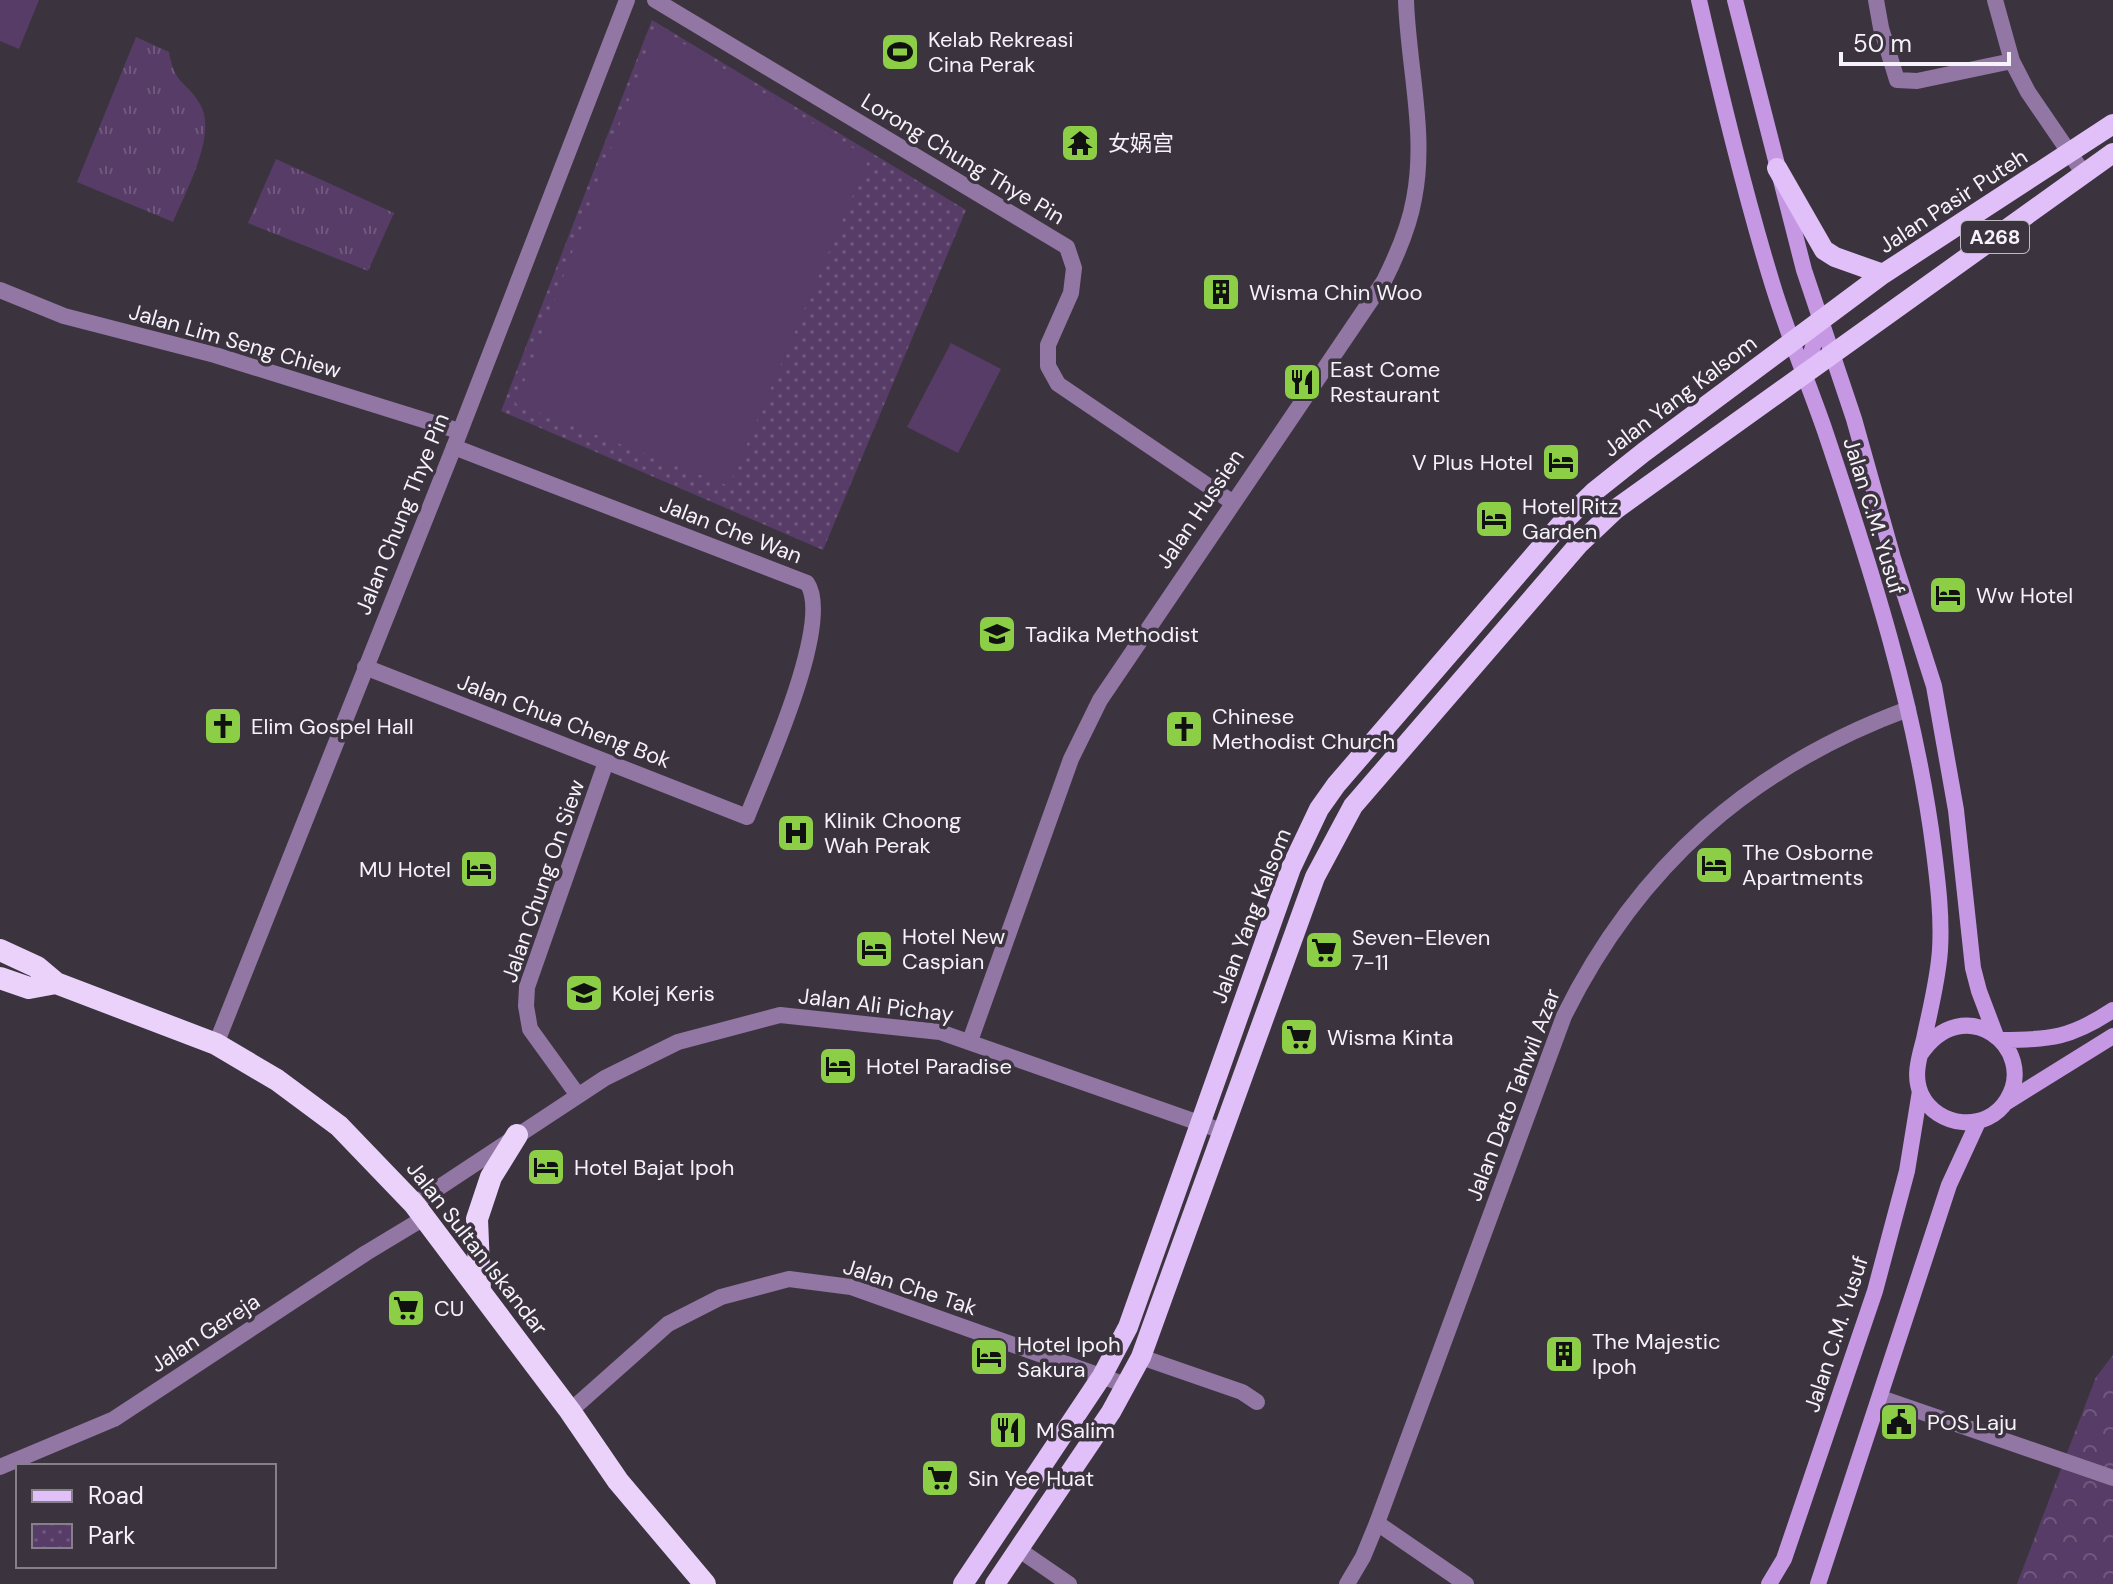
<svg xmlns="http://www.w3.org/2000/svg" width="2113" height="1584" viewBox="0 0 2113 1584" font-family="'DM Sans','Noto Sans SC',sans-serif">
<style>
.grass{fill:url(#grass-tufts)}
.forest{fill:url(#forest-crowns)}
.park{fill:url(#park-dots)}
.pitch{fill:#563c66}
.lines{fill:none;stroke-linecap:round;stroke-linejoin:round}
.pedestrian{stroke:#9276a4;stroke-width:16}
.minor{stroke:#9276a4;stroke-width:16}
.tertiary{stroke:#9276a4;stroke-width:16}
.secondary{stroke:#c698e3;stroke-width:16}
.primary{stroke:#e1bff8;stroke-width:20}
.trunk{stroke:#ead2fa;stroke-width:22}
.labels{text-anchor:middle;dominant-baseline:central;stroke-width:7;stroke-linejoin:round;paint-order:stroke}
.shield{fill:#3b343f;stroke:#beb9c2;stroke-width:2}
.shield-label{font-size:20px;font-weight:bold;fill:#f6f2fa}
.poi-label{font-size:22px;fill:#f6f2fa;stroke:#3b343f;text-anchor:start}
.street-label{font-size:22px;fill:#f6f2fa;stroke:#3b343f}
</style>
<defs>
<pattern id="grass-tufts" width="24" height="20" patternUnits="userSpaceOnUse" patternTransform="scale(2)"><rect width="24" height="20" fill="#563c66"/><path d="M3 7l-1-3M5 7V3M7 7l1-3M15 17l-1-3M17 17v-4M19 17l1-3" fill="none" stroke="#6f597d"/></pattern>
<pattern id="forest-crowns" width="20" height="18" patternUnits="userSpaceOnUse" patternTransform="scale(2)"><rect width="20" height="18" fill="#563c66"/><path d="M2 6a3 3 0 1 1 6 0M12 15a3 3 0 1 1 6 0" fill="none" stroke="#6f597d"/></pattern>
<pattern id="park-dots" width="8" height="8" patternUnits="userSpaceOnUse" patternTransform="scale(2)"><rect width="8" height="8" fill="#563c66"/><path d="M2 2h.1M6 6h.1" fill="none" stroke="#6f597d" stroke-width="1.8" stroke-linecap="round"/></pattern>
</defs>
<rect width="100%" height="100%" fill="#3b343f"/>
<path class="grass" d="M136 37 169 52C175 86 185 79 200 104 218 133 185 193 173 222L77 182Z
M276 159 394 213 368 271 248 223Z"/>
<path class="forest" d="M2113 1355V1584H2017L2096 1377Z"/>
<path class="park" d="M652 20 966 210 823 550 501 411Z"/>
<path class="pitch" d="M0 0H39L19 49 0 41Z
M656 27 869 158 729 486 516 404Z
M951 343 1001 369 958 453 907 427Z"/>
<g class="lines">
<path class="pedestrian" d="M1141 1357 1242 1392 1257 1402"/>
<path class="minor" d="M655 0 1067 247 1074 268 1071 293 1048 345V366L1058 384 1232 502
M1876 0 1881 28 1897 80 1917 81 2012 61
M1995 0 2012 61 2028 92 2084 174
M0 290 64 316 215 355 459 431
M365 667 747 817C764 773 834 622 807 583L454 447
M970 1041 1071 759 1100 700 1384 281C1397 255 1409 228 1414 199 1427 134 1408 65 1406 0
M577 1094 530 1029 526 1006 527 987 606 762
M1881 1398 2113 1478
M570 1411 668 1324 721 1297 789 1279 851 1287 1126 1385
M0 1467 114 1419 366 1253 424 1218
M1377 1523 1466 1584
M1018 1549 1069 1584"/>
<path class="tertiary" d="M216 1044 454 447 627 0
M414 1204 605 1078 678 1042 780 1015 940 1032 1222 1131
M1347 1584 1363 1557 1377 1523 1564 1016C1638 866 1751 767 1908 709"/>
<path class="secondary" d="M1699 0C1721 96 1744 192 1773 286 1788 335 1808 382 1825 431 1871 568 1916 708 1934 852 1938 884 1942 917 1940 950 1938 980 1930 1010 1924 1039 1919 1058 1913 1076 1921 1094 1937 1128 1987 1133 2007 1100 2039 1048 1963 989 1920 1055
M1735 0 1804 270 1854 419 1893 558 1934 686 1956 810 1973 968 1979 991 1996 1036
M1804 376 1821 320
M2001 1040C2050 1040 2071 1038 2113 1010
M2007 1102 2113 1036
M1769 1584 1784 1559 1875 1291 1907 1171 1920 1091
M1818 1584 1949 1185 1978 1122"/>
<path class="primary" d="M1777 168 1824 250 1835 257 1883 274
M963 1584 1102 1376 1128 1327 1291 868 1319 809 1336 785 1561 524 1595 491 1644 452 1883 274 2113 124
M995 1584 1111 1412 1141 1357 1315 877 1353 806 1579 544 1616 509 2113 153"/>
<path class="trunk" d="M0 950 37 967 56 983 216 1044 277 1080 339 1126 414 1204 570 1411 618 1481 705 1584
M0 978 29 988 56 983
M480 1291 477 1219 491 1177 517 1135"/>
</g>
<defs>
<symbol id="stadium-square" viewBox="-11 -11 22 22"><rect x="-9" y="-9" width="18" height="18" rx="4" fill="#8cce45" stroke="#3b343f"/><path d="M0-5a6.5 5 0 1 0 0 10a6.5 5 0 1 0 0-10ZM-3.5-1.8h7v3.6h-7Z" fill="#111"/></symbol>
<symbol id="temple-square" viewBox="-11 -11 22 22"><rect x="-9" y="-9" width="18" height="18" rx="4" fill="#8cce45" stroke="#3b343f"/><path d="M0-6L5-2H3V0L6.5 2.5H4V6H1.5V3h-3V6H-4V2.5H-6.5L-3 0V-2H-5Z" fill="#111"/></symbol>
<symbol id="building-square" viewBox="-11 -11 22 22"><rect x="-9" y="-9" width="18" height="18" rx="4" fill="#8cce45" stroke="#3b343f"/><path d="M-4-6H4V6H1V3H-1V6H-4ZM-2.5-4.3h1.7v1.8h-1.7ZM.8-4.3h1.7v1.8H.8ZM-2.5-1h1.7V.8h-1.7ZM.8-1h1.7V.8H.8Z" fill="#111"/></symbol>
<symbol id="restaurant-square" viewBox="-11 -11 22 22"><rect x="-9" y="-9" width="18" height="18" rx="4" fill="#8cce45" stroke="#3b343f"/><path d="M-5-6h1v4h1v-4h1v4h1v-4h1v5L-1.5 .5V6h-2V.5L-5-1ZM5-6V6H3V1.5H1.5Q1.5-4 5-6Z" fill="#111"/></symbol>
<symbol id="hotel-square" viewBox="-11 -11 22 22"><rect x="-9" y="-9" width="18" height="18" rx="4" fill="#8cce45" stroke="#3b343f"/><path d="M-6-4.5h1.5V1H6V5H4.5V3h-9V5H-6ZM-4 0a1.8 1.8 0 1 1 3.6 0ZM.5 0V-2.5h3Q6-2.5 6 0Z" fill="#111"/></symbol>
<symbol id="school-square" viewBox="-11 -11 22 22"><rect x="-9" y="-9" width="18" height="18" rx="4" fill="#8cce45" stroke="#3b343f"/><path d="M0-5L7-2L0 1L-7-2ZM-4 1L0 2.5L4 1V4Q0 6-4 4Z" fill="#111"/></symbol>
<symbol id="church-square" viewBox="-11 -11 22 22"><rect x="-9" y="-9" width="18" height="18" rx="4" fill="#8cce45" stroke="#3b343f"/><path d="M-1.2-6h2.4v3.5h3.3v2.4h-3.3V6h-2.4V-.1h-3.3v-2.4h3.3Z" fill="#111"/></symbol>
<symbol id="hospital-square" viewBox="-11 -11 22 22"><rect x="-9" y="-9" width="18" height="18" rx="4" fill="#8cce45" stroke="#3b343f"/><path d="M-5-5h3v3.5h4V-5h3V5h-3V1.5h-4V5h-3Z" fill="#111"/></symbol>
<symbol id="supermarket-square" viewBox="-11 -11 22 22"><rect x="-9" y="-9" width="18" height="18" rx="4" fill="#8cce45" stroke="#3b343f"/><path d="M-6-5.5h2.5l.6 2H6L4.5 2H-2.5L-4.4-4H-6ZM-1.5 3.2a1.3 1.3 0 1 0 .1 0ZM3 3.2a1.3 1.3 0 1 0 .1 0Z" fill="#111"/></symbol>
<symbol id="university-square" viewBox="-11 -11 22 22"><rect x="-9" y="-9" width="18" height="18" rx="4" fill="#8cce45" stroke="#3b343f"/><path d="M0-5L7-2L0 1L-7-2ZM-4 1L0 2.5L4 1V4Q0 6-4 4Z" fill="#111"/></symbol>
<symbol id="civic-square" viewBox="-11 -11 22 22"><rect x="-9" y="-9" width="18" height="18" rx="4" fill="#8cce45" stroke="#3b343f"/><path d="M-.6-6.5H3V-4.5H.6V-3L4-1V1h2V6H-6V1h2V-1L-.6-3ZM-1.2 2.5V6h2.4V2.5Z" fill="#111"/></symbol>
</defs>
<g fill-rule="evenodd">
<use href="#stadium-square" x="878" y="30" width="44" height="44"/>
<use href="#temple-square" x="1058" y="121" width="44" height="44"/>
<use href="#building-square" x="1199" y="270" width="44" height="44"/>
<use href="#restaurant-square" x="1280" y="360" width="44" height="44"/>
<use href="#hotel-square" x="1539" y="440" width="44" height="44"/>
<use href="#hotel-square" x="1472" y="497" width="44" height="44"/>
<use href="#hotel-square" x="1926" y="573" width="44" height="44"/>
<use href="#school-square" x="975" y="612" width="44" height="44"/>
<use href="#church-square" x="201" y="704" width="44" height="44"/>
<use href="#church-square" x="1162" y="707" width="44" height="44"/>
<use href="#hospital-square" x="774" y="811" width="44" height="44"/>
<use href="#hotel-square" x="1692" y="843" width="44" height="44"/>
<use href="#hotel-square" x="457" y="847" width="44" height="44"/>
<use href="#hotel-square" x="852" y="927" width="44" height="44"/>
<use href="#supermarket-square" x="1302" y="928" width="44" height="44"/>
<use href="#university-square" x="562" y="971" width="44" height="44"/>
<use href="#supermarket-square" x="1277" y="1015" width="44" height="44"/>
<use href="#hotel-square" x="816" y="1044" width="44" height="44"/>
<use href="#hotel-square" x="524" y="1145" width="44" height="44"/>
<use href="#supermarket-square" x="384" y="1286" width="44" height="44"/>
<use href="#building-square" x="1542" y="1332" width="44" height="44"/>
<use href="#hotel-square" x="967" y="1335" width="44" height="44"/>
<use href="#civic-square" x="1877" y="1400" width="44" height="44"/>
<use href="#restaurant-square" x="986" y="1408" width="44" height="44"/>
<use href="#supermarket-square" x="918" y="1456" width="44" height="44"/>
</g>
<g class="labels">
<rect class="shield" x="1961" y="221" width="68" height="32" rx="6"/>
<g class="shield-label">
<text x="1995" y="237">A268</text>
</g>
<g class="poi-label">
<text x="928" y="39">Kelab Rekreasi<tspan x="928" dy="25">Cina Perak</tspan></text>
<text x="1108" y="143">女娲宫</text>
<text x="1249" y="292">Wisma Chin Woo</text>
<text x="1330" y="369">East Come<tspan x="1330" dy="25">Restaurant</tspan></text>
<text x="1533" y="462" text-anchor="end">V Plus Hotel</text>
<text x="1522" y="506">Hotel Ritz<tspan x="1522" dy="25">Garden</tspan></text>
<text x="1976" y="595">Ww Hotel</text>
<text x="1025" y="634">Tadika Methodist</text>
<text x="1212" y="716">Chinese<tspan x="1212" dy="25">Methodist Church</tspan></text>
<text x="251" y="726">Elim Gospel Hall</text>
<text x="824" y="820">Klinik Choong<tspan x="824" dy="25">Wah Perak</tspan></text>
<text x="1742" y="852">The Osborne<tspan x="1742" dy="25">Apartments</tspan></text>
<text x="451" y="869" text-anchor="end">MU Hotel</text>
<text x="902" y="936">Hotel New<tspan x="902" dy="25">Caspian</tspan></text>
<text x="1352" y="937">Seven-Eleven<tspan x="1352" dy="25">7-11</tspan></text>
<text x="612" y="993">Kolej Keris</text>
<text x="1327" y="1037">Wisma Kinta</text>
<text x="866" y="1066">Hotel Paradise</text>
<text x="574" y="1167">Hotel Bajat Ipoh</text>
<text x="434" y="1308">CU</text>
<text x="1592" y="1341">The Majestic<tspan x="1592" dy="25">Ipoh</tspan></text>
<text x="1017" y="1344">Hotel Ipoh<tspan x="1017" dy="25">Sakura</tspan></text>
<text x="1927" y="1422">POS Laju</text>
<text x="1036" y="1430">M Salim</text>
<text x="968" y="1478">Sin Yee Huat</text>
</g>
<g class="street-label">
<text transform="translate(963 159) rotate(31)">Lorong Chung Thye Pin</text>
<text transform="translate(1953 201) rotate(-33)">Jalan Pasir Puteh</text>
<text transform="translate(235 341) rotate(16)">Jalan Lim Seng Chiew</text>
<text transform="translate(1680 396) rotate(-37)">Jalan Yang Kalsom</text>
<text transform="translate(1200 509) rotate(-56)">Jalan Hussien</text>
<text transform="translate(402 514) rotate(-68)">Jalan Chung Thye Pin</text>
<text transform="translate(1874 516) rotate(73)">Jalan C.M. Yusuf</text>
<text transform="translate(731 530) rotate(21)">Jalan Che Wan</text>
<text transform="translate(564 721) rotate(21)">Jalan Chua Cheng Bok</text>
<text transform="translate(543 881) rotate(-71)">Jalan Chung On Siew</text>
<text transform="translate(1251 916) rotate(-69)">Jalan Yang Kalsom</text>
<text transform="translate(876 1005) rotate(7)">Jalan Ali Pichay</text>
<text transform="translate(1513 1095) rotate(-69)">Jalan Dato Tahwil Azar</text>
<text transform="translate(477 1248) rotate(52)">Jalan Sultan Iskandar</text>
<text transform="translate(910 1287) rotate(18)">Jalan Che Tak</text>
<text transform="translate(205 1333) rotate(-33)">Jalan Gereja</text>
<text transform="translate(1836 1334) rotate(-72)">Jalan C.M. Yusuf</text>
</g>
</g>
<rect x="16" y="1464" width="260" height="104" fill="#3b343f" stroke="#86808a" stroke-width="2"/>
<rect x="32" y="1490" width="40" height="12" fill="#e1bff8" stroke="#86808a" stroke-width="2"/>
<text x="88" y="1504" font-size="24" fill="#f6f2fa">Road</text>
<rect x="32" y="1524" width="40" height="24" fill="url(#park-dots)" stroke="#86808a" stroke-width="2"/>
<text x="88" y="1544" font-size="24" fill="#f6f2fa">Park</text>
<path d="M1841 52v12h168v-12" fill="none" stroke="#f6f2fa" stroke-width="4"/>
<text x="1853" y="52" font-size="24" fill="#f6f2fa" stroke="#3b343f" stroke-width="6" paint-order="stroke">50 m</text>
</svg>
